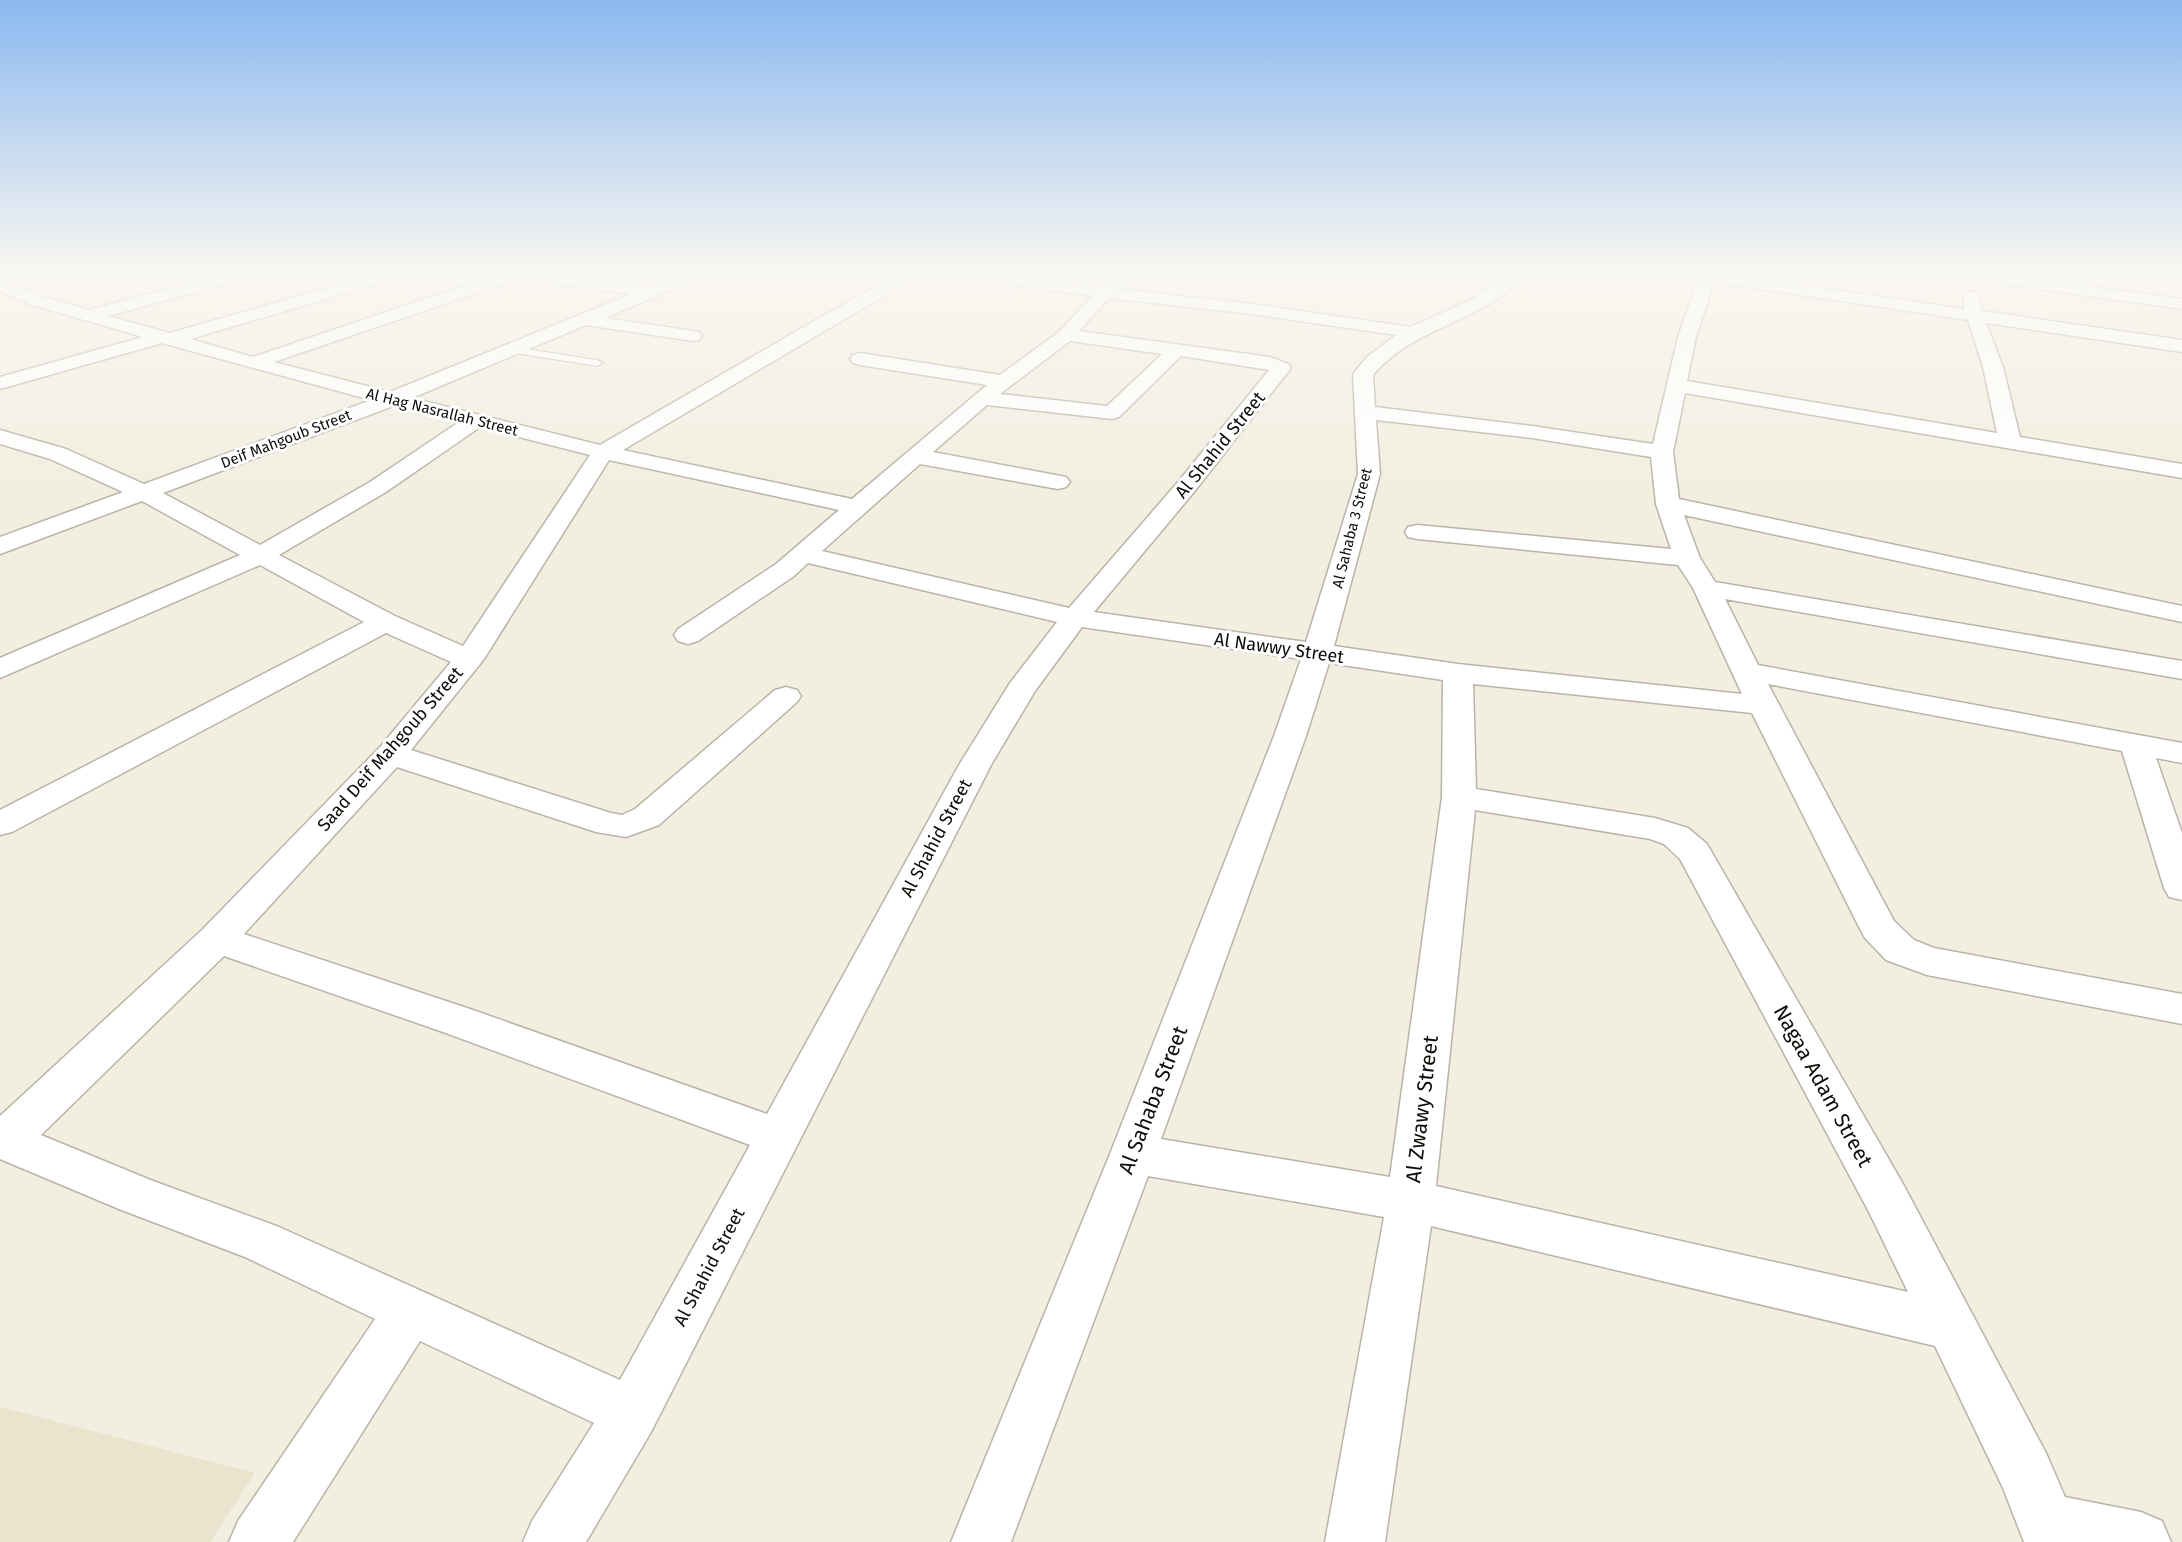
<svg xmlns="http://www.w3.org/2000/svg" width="2182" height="1542" viewBox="0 0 2182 1542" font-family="'Fira Sans',sans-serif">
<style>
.built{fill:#eae3ce}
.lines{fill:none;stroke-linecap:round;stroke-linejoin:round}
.lane-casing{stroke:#b9b4a7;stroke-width:2}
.street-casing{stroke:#b9b4a7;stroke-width:3}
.lane{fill:#fff;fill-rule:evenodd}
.street{fill:#fff;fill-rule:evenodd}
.labels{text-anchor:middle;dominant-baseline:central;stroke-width:6;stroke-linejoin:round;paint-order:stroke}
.far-street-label{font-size:15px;fill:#0d0c07;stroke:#fff}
.street-label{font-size:18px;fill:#0d0c07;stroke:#fff}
.near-street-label{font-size:21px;fill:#0d0c07;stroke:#fff}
</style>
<rect width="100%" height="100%" fill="#f2eee0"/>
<path class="built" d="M0 1407 255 1473 210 1542H0Z"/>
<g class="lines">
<defs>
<path id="lane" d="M513 347 597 360 603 363 597 366 509 352 507 350Z"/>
<path id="street" d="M236 271H264L262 274 108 316 170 333 386 271H413L411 274 190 339 253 357 466 285 417 274 415 271H447L484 279 507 271H534L650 287 688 271H711L709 274 605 318 693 331 699 332 702 336 699 340 693 341 586 325 412 398 600 445 814 321 905 271H926L623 450 852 499 987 385 860 365 853 363 850 359 853 355 860 353 1000 375 1060 331 1092 296 1012 285 1010 282 1012 279 1018 277 1101 287 1119 271H1137L1119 289 1252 304 1411 327 1472 299 1510 271H1528C1490 321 1416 324 1373 375L1375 407 1532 426 1653 444 1678 337 1698 280 1671 276 1663 271H1707L1964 309V296L1966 292H1978L1982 311 2182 340V352L1986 323 2003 367 2020 437 2182 464V478L1685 393 1673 452 1679 499 2182 606V622L1684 515 1700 558 1715 582 2182 661V679L1725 599 1758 665 2182 743V763L2156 758 2182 833V900L2169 897 2164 888 2122 751 1768 684 1894 921 1914 940 1934 948 2182 994V1024L1927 975 1886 960 1865 938 1860 929 1752 713 1473 684 1476 789 1655 818 1688 828 1707 844 1903 1184 2046 1453 2065 1497 2141 1512 2162 1521 2171 1542H2024L2003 1488 1935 1346 1431 1226 1385 1542H1325L1384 1217 1148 1176 1011 1542H951L1110 1154 1274 736 1301 659 1082 627 1035 691 991 765 651 1432 586 1542H523L532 1521 594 1423 420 1341 293 1542H229L238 1521 375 1319 245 1257 119 1209 0 1159V1116L203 929 380 747 451 662 386 633 12 832 0 835V810L364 622 260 565 0 678V658L240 555 142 501 0 554V537L123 492 50 459 0 444V430L66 449 144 484 371 400 162 343 0 389V377L143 337 29 304 0 291V280L41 296 89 310ZM517 279 631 294 390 392 274 362ZM1714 282 1968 320 1983 367 1997 433 1687 381 1696 337ZM1109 298 1252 314 1396 335 1367 357 1353 374 1358 474 1306 642 1094 612 1194 492 1291 368 1288 364 1270 357 1079 331ZM1070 341 1162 354 1107 406 1000 394ZM1181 356 1269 370 1178 482 1069 608 822 551 920 464 1058 489 1066 487 1070 482 1066 477 933 452 987 405 1112 419 1119 417ZM393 406 459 422 370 482 260 545 163 493ZM1376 420 1532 438 1651 457 1656 504 1671 549 1417 525 1408 527 1405 532 1408 537 1417 539 1678 565 1693 588 1742 694 1458 664 1334 646 1380 474ZM480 427 590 455 463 646 395 616 279 555 386 492ZM609 460 839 510 776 564 678 629 674 635 678 641 688 644 698 641 794 576 808 563 1057 622 1010 683 959 765 767 1114 473 1010 244 934 397 767 596 832 626 837 659 825 797 702 801 696 797 690 786 687 775 690 635 809 622 815 611 813 411 750 484 659ZM1329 663 1443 680 1442 797 1390 1177 1161 1139 1306 736ZM1475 810 1650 839 1664 844 1680 859 1869 1212 1908 1292 1436 1186ZM224 956 443 1032 750 1145 620 1380 279 1227 153 1181 41 1135Z
M1975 271 2182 299V309L1967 279 1965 276 1967 273Z"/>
</defs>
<use href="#lane" class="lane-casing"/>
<use href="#street" class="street-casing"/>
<use href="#lane" class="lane"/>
<use href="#street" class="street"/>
</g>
<linearGradient id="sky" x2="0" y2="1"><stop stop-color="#8bb8f0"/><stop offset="0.56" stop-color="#f9f7f1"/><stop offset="1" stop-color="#f9f7f1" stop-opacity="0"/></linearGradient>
<rect width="2182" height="487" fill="url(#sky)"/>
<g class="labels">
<g class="far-street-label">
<text transform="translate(442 412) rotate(14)">Al Hag Nasrallah Street</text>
<text transform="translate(286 439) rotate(-21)">Deif Mahgoub Street</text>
<text transform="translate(1352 528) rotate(-76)">Al Sahaba 3 Street</text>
</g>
<g class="street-label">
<text transform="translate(1220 445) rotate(-51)">Al Shahid Street</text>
<text transform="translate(1279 648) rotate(8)">Al Nawwy Street</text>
<text transform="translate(390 749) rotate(-49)">Saad Deif Mahgoub Street</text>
<text transform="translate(936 838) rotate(-62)">Al Shahid Street</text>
<text transform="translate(709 1267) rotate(-62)">Al Shahid Street</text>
</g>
<g class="near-street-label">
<text transform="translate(1823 1086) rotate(61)">Nagaa Adam Street</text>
<text transform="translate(1153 1100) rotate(-69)">Al Sahaba Street</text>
<text transform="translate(1422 1109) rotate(-83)">Al Zwawy Street</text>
</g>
</g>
</svg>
